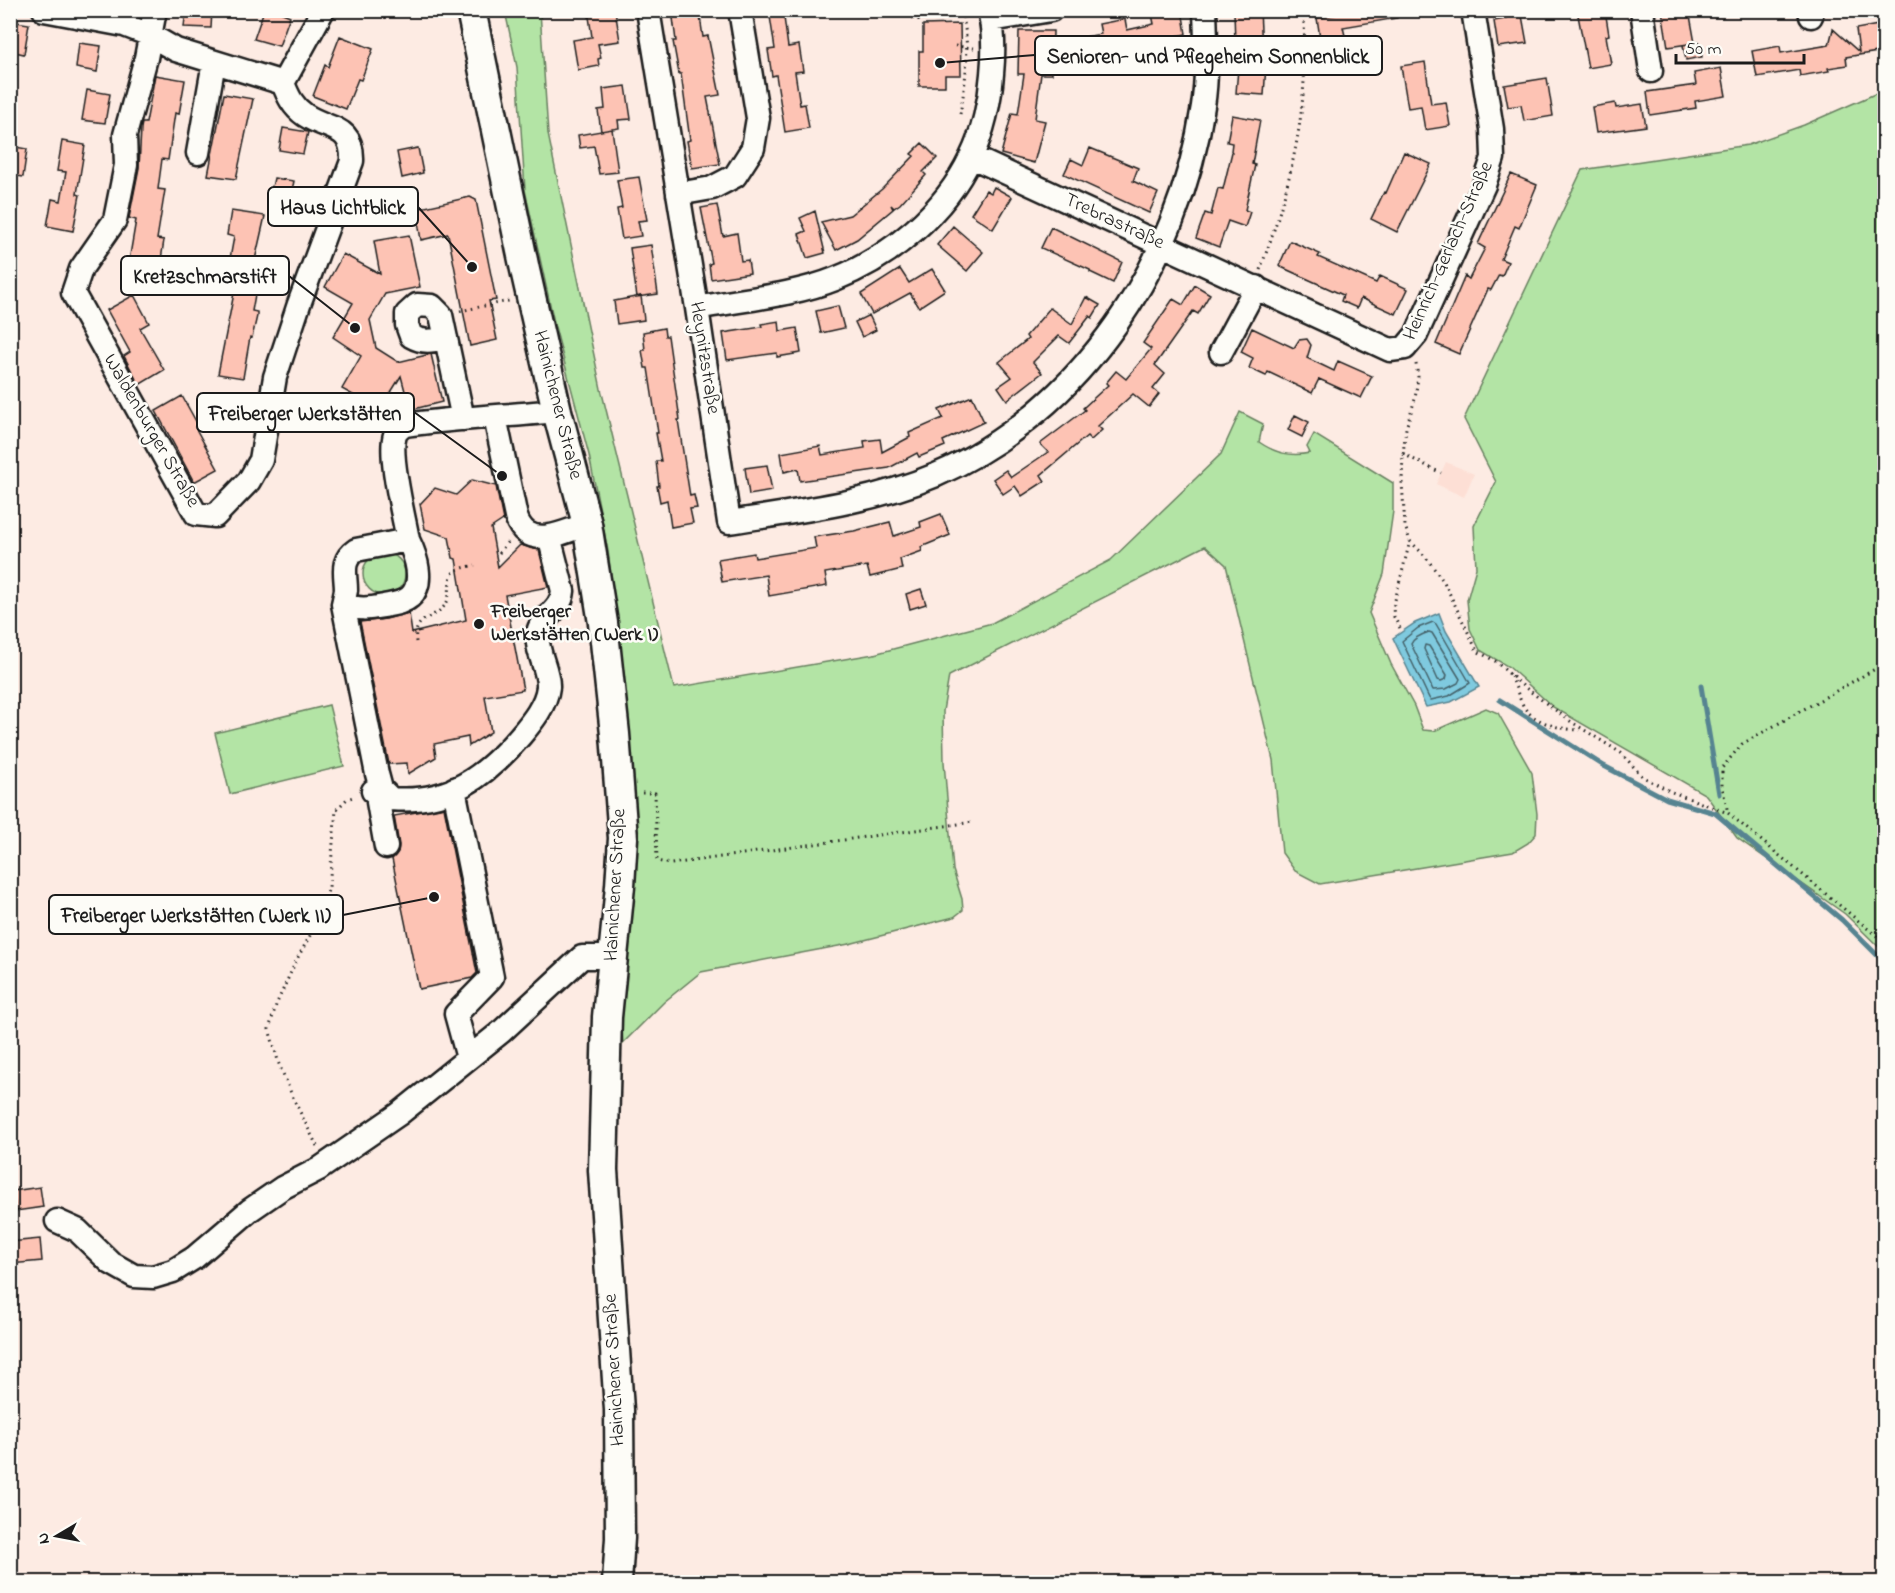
<svg xmlns="http://www.w3.org/2000/svg" width="1895" height="1593" viewBox="0 0 1895 1593" font-family="'Indie Flower',sans-serif">
<style>
.built{fill:#fddfd5}
.green{fill:#b3e4a5;stroke:#688060;stroke-width:1.5}
.water{fill:#7fcadf;stroke:#578491;stroke-width:1.5}
.lines{fill:none;stroke-linecap:round;stroke-linejoin:round}
.shore{stroke:#44626a;stroke-width:1.5}
.stream{stroke:#578491;stroke-width:5}
.building{fill:#fdc3b4;stroke:#1c1c1c;stroke-width:1.5}
.minor-casing{stroke:#1c1c1c;stroke-width:27}
.major-casing{stroke:#1c1c1c;stroke-width:33}
.path{stroke:#1c1c1c;stroke-width:3;stroke-dasharray:1.5 4.5;stroke-linecap:butt}
.minor{stroke:#fdfcf7;stroke-width:22}
.major{stroke:#fdfcf7;stroke-width:28}
.poi-dot{fill:#1c1c1c;stroke:#fdfcf7;stroke-width:2}
.labels{text-anchor:middle;dominant-baseline:central;stroke-width:5;stroke-linejoin:round;paint-order:stroke}
.street-label{font-size:20px;fill:#1c1c1c;stroke:#fdfcf7}
.poi-label{font-size:20px;font-weight:bold;fill:#1c1c1c;stroke:#fdfcf7;text-anchor:start}
.leader{fill:none;stroke:#1c1c1c;stroke-width:2}
.callout-dot{fill:#1c1c1c;stroke:#fdfcf7;stroke-width:2}
.callout{fill:#fdfcf7;stroke:#1c1c1c;stroke-width:2}
.callout-label{font-size:21px;text-anchor:middle;font-weight:bold;fill:#1c1c1c}
</style>
<rect width="100%" height="100%" fill="#fdebe3"/>
<filter id="ink" filterUnits="userSpaceOnUse"><feTurbulence type="fractalNoise" baseFrequency=".0167" numOctaves="2"/><feDisplacementMap in="SourceGraphic" scale="12" xChannelSelector="R" yChannelSelector="G"/><feConvolveMatrix kernelMatrix="1 2 1 2 8 2 1 2 1" color-interpolation-filters="sRGB"/></filter>
<g filter="url(#ink)">
<path class="built" d="M1446 462 1474 474 1464 497 1436 484Z"/>
<path class="green" d="M505 11H540L548 134 601 389 674 688 874 654 992 623 1111 560 1221 454 1240 412 1263 424 1259 442C1275 453 1290 457 1310 453L1307 447 1314 434 1393 483V511L1384 574 1369 613 1391 664 1414 706 1423 730 1434 731 1486 708 1498 713 1532 773 1537 814 1536 834 1528 843 1513 852 1320 884 1295 871 1282 853 1273 760 1226 565 1205 546 949 676 943 711 944 762 953 870 962 899 963 910 954 917 849 944 701 972 664 1002 623 1043 619 984 632 787 622 661 608 551 589 455 555 327 525 190 517 67Z
M1884 90V952L1845 914 1737 838 1706 795 1553 707 1509 667 1480 650 1470 629 1467 600 1476 568 1474 526 1496 482 1464 419 1582 170 1748 145 1804 125Z
M363 574a21 21 0 1 1 42 0a21 21 0 1 1-42 0Z
M329 705 344 766 230 794 215 733Z"/>
<path class="water" d="M1439 613 1446 631 1479 687 1451 702 1426 707 1393 638 1415 623Z"/>
<g class="lines">
<path class="shore" d="M1433 622 1436 624 1470 683 1449 696 1431 700 1429 698 1402 641 1418 628Z
M1429 632 1432 633 1460 679 1458 683 1446 689 1433 690 1411 644C1413 638 1423 634 1429 632Z
M1425 645 1429 646 1447 675 1446 679 1441 681 1438 680 1424 649Z"/>
<path class="stream" d="M1701 686 1719 794
M1500 700 1604 766 1667 799 1715 813 1842 920 1884 962"/>
</g>
<path class="building" d="M186 10H212L211 28 184 27Z
M264 10H275L290 16 279 46 254 39Z
M588 10H615L620 41 598 44 601 58 598 59 599 66 578 70 573 40 592 37Z
M672 10H699L703 37 708 36 720 95 707 97 720 164 692 168 687 141 690 140 681 74H679L673 41H676Z
M769 10H783L788 47 799 45 803 71 795 72 800 105 805 104 809 128 785 132 776 75 772 76 768 50 775 49Z
M1175 10H1182L1186 34 1103 50 1104 54 1085 58 1084 37 1101 34 1099 24 1125 19 1127 30 1154 24 1152 14Z
M1260 10 1262 50H1267L1264 95 1236 93 1240 44H1235L1234 11Z
M1349 10H1396L1397 18 1343 27 1346 40 1321 44 1317 18 1349 12Z
M1505 10H1521L1527 43 1498 47 1494 21 1506 19Z
M1577 10H1605L1609 35 1606 36 1611 64 1588 68Z
M1662 10H1689L1695 43 1668 47Z
M10 21 29 24 24 54 10 51Z
M960 24 961 75H945V86H919V51H923V25Z
M1884 24V51L1846 57 1847 65 1828 68 1829 71 1800 76 1799 70 1757 77 1752 51 1780 46 1781 53 1829 45 1833 29 1859 52 1856 29Z
M1019 31H1053L1052 74H1041L1035 119 1045 121 1034 163 1001 154 1012 113 1018 114 1024 74H1018Z
M340 36 373 49 361 80 358 79 346 109 313 96 325 65 328 67Z
M1699 42 1702 57 1686 60 1683 45Z
M79 43 101 46 97 72 76 68Z
M1425 62 1431 104 1446 102 1450 126 1425 130 1421 106 1408 108 1401 66Z
M1721 68 1726 96 1695 101 1696 108 1650 115 1647 92 1696 85 1694 73Z
M155 75 185 80 179 114 175 113 168 160 162 159 158 189 165 190 157 239 164 240 159 273 128 267 136 220 129 218 139 168 141 128 142 123H146Z
M1547 78 1553 116 1524 121 1521 105 1508 107 1504 85Z
M626 86 631 119 618 120 619 128 601 131 598 110 605 109 603 89Z
M87 90 110 94 105 123 82 120Z
M224 94 253 99 236 179 208 175Z
M1615 103 1616 108 1642 104 1646 126 1596 133 1592 107Z
M1232 115 1260 120 1252 164 1255 165 1245 210 1250 212 1245 227 1228 221 1219 247 1196 238 1205 213 1211 215 1218 188 1223 189 1232 152 1231 151 1232 143 1227 142Z
M283 128 308 132 303 154 279 150Z
M612 129 618 172 599 174 594 146 580 148 578 135Z
M62 141 85 145 77 194 80 195 73 231 47 226 52 199 61 201 66 172 57 171Z
M922 143 937 158 923 172 926 175 900 204 894 208 891 205 893 209 857 239 836 250 821 222 850 215 882 189 914 156 911 154Z
M10 146 27 149 23 177 10 175Z
M418 148 423 173 402 178 397 152Z
M1090 148 1138 168 1133 181 1158 193 1149 213 1064 174 1071 159 1083 165Z
M1404 152 1431 164 1397 232 1371 219 1384 192 1386 193Z
M1511 174 1537 185 1519 228 1515 226 1501 259 1508 262 1502 276 1499 275 1491 290 1488 289 1459 354 1436 344 1465 276 1469 279 1485 248 1478 244Z
M639 177 647 220 638 221 641 236 622 239 617 209 622 208 617 180Z
M274 178 294 181 289 204 269 200Z
M994 187 1012 197 993 229 971 214 986 190 991 193Z
M470 197 476 200 496 300 489 301 497 340 470 346 448 234 421 240 416 209Z
M717 205 723 236 737 233 741 261 748 260 750 273 711 279 709 264 712 263 701 208Z
M231 211 265 216 255 260 273 263 270 280 258 278 252 311 257 312V316L252 338 250 337 243 378 218 374 234 293 224 291 234 237 227 235Z
M815 211 825 253 807 258 799 234 806 231 800 218Z
M953 226 983 252 967 271 937 245Z
M1051 227 1122 262 1113 283 1090 272V270L1041 248Z
M409 235 420 287 385 294 370 320 376 348 398 362 431 354 442 402 410 410 401 376 380 410 342 389 361 356 333 337 353 303 325 287 343 254 380 274 374 241Z
M1290 241 1320 254 1318 257 1376 283 1380 276 1408 289 1396 314 1361 298 1357 308 1341 301 1343 295 1279 266Z
M651 245 658 294 637 297 630 248Z
M900 269 909 283 932 269 945 290 919 307 910 293 872 314 861 294Z
M1195 285 1210 294 1198 314 1193 311 1155 365 1165 374 1153 389 1159 394 1149 407 1133 394 1098 426 1102 430 1091 440 1087 436 1041 475 1045 481 1022 496 1015 486 1003 494 993 479 1006 470 1011 477 1048 452 1040 444 1085 410 1083 408 1108 385 1106 383 1116 371 1126 379 1151 349 1143 343 1173 299 1183 305Z
M134 295 149 323 140 328 164 370 139 385 124 356 130 352 107 310Z
M641 296 644 320 617 324 614 301Z
M1086 297 1100 305 1092 318 1090 316 1069 343 1059 336 1033 362 1042 373 1007 400 998 387 1012 377 999 362 1028 339 1026 336 1050 308 1072 324Z
M838 306 844 328 821 333 816 311Z
M869 315 876 330 862 337 855 322Z
M779 321 780 331 797 328 801 353 777 357V353L727 360 723 333 762 327 761 324Z
M664 328 665 336H668L680 420H678L690 496 694 495 697 508 690 509 693 523 671 527 667 500 660 502 657 486H659L656 461H661L656 433H658L648 368H645L642 350H645L643 332Z
M1252 328 1294 348 1299 340 1307 339 1311 345 1307 358 1334 371 1338 361 1372 376 1361 398 1319 379 1312 393 1268 372 1266 376 1249 368 1253 358 1241 352Z
M182 396 198 425 195 427 218 469 194 482 156 411Z
M972 396 984 422 943 441 945 446 919 457 917 453 889 468 800 481 798 469 784 472 781 453 820 446 822 455 865 448 864 441 880 439 882 452 910 437 909 433 943 418 939 410Z
M1295 415 1309 422 1302 437 1288 430Z
M767 465 772 491 749 495 745 468Z
M472 480 496 486 503 520 491 528 498 567 520 545 539 550 548 587 505 595 523 690 485 696 491 732 469 746 468 737 434 744 436 757 408 774 407 763 389 764 360 622 386 619 409 613 412 633 466 620 456 559 453 558 449 537 425 529 420 504 435 488 456 495Z
M941 514 950 535 921 547 922 551 900 559 902 569 870 577 867 566 825 573 827 586 769 596 766 575 722 582 718 559 754 553 755 558 816 548 814 537 854 531 890 522 894 536 921 527 920 522Z
M921 589 926 604 910 609 906 594Z
M444 807 477 973 472 978 419 989 392 859 398 852 399 845 394 816Z
M40 1187 43 1207 16 1211 13 1191Z
M40 1239 42 1261 10 1264V1242Z"/>
<g class="lines">
<defs>
<path id="minor" d="M44 10 124 25 150 35 176 50 283 83C288 96 293 107 305 115 329 131 353 124 352 161L299 304 275 377 261 460 249 481 215 516 196 514 73 293 81 269 115 220 126 165 125 135 146 58 155 10
M648 10 697 308 729 522C799 511 870 503 936 475 1083 411 1180 261 1203 106 1208 74 1206 42 1205 10
M1642 10 1651 71
M1810 10 1811 16
M991 20 1051 10
M283 83 323 10
M198 153 214 62
M972 157 1390 350 1405 348 1416 335 1484 185 1493 158 1492 129 1473 10
M678 194 712 188 735 176 753 148 758 118 740 10
M697 308C739 300 796 295 835 279 891 257 945 212 971 157 983 133 990 101 992 74 994 53 994 31 989 10
M446 338C432 341 423 343 411 336L407 325V314L417 305 432 306 441 315 463 419
M1221 352 1256 287
M495 417 516 517C528 551 562 533 587 524
M549 536 563 591C561 612 541 616 538 633 535 651 549 669 548 687 546 705 532 722 521 735 485 777 449 804 391 799L381 789 377 774 343 604C344 600 345 595 346 590 346 574 340 561 356 550L408 540C404 517 388 455 395 435 397 430 400 428 405 425 455 418 506 416 557 411
M343 604C359 610 367 609 384 606 393 604 403 603 410 597 425 583 416 556 408 540
M454 789 492 977 456 1014 468 1058
M373 791 381 789 378 802 386 847
M57 1221 77 1230 111 1263 134 1276 153 1277 173 1271 194 1258 250 1210 282 1188 319 1169 399 1114 501 1032 582 957H613"/>
<path id="major" d="M471 10 525 270 557 411 587 524 603 623 615 734 623 838 620 886 607 1017 603 1170 619 1410 620 1538 617 1582"/>
</defs>
<use href="#minor" class="minor-casing"/>
<use href="#major" class="major-casing"/>
<path class="path" d="M1158 10V11
M913 18 918 21 926 10
M955 46 974 48
M960 114C966 81 971 44 961 10
M1260 270C1292 183 1311 104 1303 10
M460 311 509 301
M1416 364 1418 377 1415 399 1406 428 1403 454 1402 482 1405 526 1410 541 1425 556 1444 582 1477 651 1495 661 1523 686 1570 721 1621 753 1643 777 1672 792 1728 813
M1403 454 1441 473
M499 553 509 540
M1400 628 1394 617 1393 608 1410 541
M416 642C413 614 434 621 446 604 452 594 447 580 453 573 457 568 468 567 475 565
M1884 664 1742 744 1722 768V786L1728 813 1884 942
M1511 676C1516 687 1520 703 1527 711 1539 724 1564 730 1580 730
M642 793H655L657 861 671 864 973 822
M317 1146 294 1100 279 1064 269 1029 276 1005 296 961 318 921 329 887 336 810 347 799 356 796"/>
<use href="#minor" class="minor"/>
<use href="#major" class="major"/>
</g>
</g>
<circle class="poi-dot" cx="479" cy="624" r="6"/>
<g class="labels">
<g class="street-label">
<text transform="translate(1114 222) rotate(25)">Trebrastraße</text>
<text transform="translate(1449 251) rotate(-66)">Heinrich-Gerlach-Straße</text>
<text transform="translate(704 358) rotate(81)">Heynitzstraße</text>
<text transform="translate(557 405) rotate(76)">Hainichener Straße</text>
<text transform="translate(151 431) rotate(60)">Waldenburger Straße</text>
<text transform="translate(616 885) rotate(-87)">Hainichener Straße</text>
<text transform="translate(615 1370) rotate(-93)">Hainichener Straße</text>
</g>
<g class="poi-label">
<text x="491" y="612">Freiberger<tspan x="491" dy="23">Werkstätten (Werk I)</tspan></text>
</g>
</g>
<path class="leader" d="M940 63L1035 55M472 267L418 207M355 328L289 276M502 476L414 412M434 897L343 915"/>
<g class="callout-dot">
<circle cx="940" cy="63" r="6"/>
<circle cx="472" cy="267" r="6"/>
<circle cx="355" cy="328" r="6"/>
<circle cx="502" cy="476" r="6"/>
<circle cx="434" cy="897" r="6"/>
</g>
<g class="callout">
<rect x="1035" y="36" width="347" height="39" rx="6"/>
<rect x="268" y="187" width="150" height="39" rx="6"/>
<rect x="121" y="256" width="168" height="39" rx="6"/>
<rect x="197" y="393" width="217" height="39" rx="6"/>
<rect x="49" y="895" width="294" height="39" rx="6"/>
</g>
<g class="callout-label">
<text x="1208" y="63">Senioren- und Pflegeheim Sonnenblick</text>
<text x="343" y="214">Haus Lichtblick</text>
<text x="205" y="283">Kretzschmarstift</text>
<text x="305" y="420">Freiberger Werkstätten</text>
<text x="196" y="922">Freiberger Werkstätten (Werk II)</text>
</g>
<rect width="1895" height="1593" fill="none" stroke="#fdfcf7" stroke-width="36"/>
<rect x="18" y="18" width="1859" height="1557" fill="none" stroke="#1c1c1c" stroke-width="2" filter="url(#ink)"/>
<g transform="translate(57 1536) rotate(260)" stroke="#fdfcf7" stroke-width="4.5" paint-order="stroke">
<path d="M0-4.5L10 22L0 15L-10 22Z" fill="#1c1c1c"/>
<text y="-9" font-size="16" font-weight="bold" text-anchor="middle" fill="#1c1c1c">N</text>
</g>
<path d="M1676 54v9h128v-9" fill="none" stroke="#1c1c1c" stroke-width="3"/>
<text x="1685" y="54" font-size="18" fill="#1c1c1c" stroke="#fdfcf7" stroke-width="4.5" paint-order="stroke">50 m</text>
</svg>
